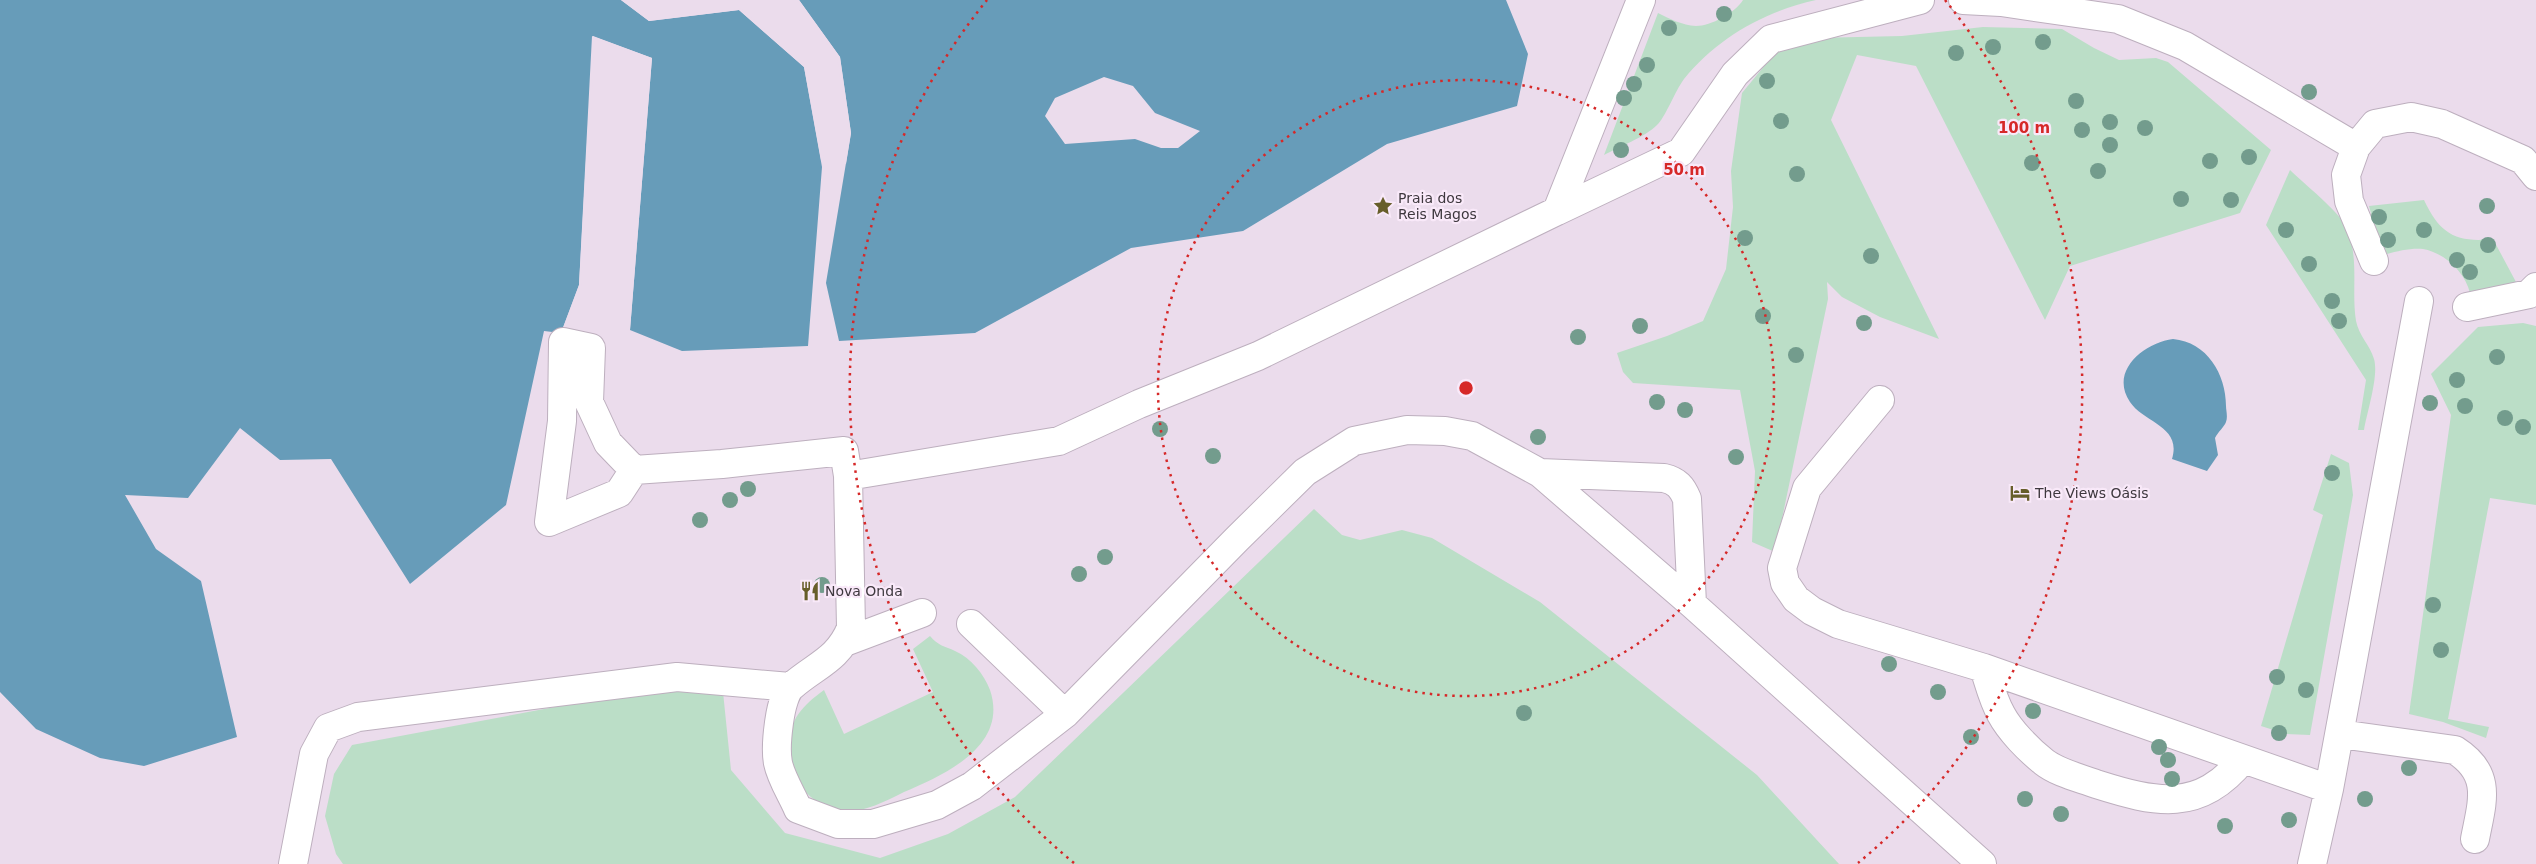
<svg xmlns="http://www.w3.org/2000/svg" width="2536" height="864" viewBox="0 0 2536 864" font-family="'DejaVu Sans',sans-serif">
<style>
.green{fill:#bbdec7}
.water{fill:#679cb9;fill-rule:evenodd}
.pier{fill:#ebdcec}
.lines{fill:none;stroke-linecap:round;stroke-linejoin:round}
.minor-casing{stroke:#bdafbe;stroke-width:30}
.minor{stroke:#fff;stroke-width:28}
.tree{fill:#739c8d}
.ring{fill:none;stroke:#d62828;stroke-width:2.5;stroke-dasharray:2.5 5}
.labels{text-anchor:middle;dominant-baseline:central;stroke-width:4.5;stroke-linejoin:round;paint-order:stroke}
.poi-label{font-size:14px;fill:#3e383e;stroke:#f9e9f9;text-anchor:start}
.centre{fill:#d62828;stroke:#f9e9f9;stroke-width:2.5}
.ring-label{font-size:15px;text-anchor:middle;font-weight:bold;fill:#d62828;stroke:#f9e9f9;stroke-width:4.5;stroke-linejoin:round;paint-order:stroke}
</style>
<rect width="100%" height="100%" fill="#ebdcec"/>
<path class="green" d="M1743 0H1816C1765 11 1717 38 1684 79 1675 91 1665 118 1657 125 1645 137 1619 147 1604 155L1658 13C1670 19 1682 25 1696 26 1711 26 1735 13 1743 0Z
M1983 27 2062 29 2094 48 2119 60 2156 58 2168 62 2271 150 2240 213 2070 266 2045 320 1916 66 1857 55 1831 120 1939 339 1880 317 1842 297 1827 282 1828 299 1775 552 1752 542 1755 471 1740 390 1633 383 1623 372 1617 353 1667 336 1703 321 1726 269 1733 207 1731 171 1742 93 1775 53 1813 38 1902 36Z
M2290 170C2304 184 2339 211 2346 227 2360 257 2351 290 2356 321 2359 336 2370 345 2374 359 2379 376 2367 412 2364 430H2358L2366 380 2266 225Z
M2424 200C2440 234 2456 243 2493 239L2516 282 2494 290 2470 293C2465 272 2445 253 2423 249 2411 248 2398 251 2387 254L2374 224 2369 206Z
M2523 323 2536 326V505L2490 498 2448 719 2489 727 2486 738 2443 722 2409 714 2451 415 2431 374 2478 327Z
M2331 454 2349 463 2353 495 2310 735 2286 734 2261 726 2323 515 2313 510Z
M1314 509 1342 535 1360 540 1402 530 1432 538 1540 602 1757 775 1839 864H343L336 854 325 816 334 774 352 745 672 685 723 692 731 770 785 833 880 858 948 834 1015 797Z
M930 636C938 646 945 646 955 651 971 658 984 674 990 690 1009 746 944 775 904 792 886 801 865 812 843 812 839 812 833 809 829 807 804 798 795 781 791 756 786 724 798 709 824 690L844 734 933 692 913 649Z"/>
<path class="water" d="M0 0H621L649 21 739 10 804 67 822 167 808 346 682 351 630 330 652 58 593 36 579 285 561 333 544 331 506 505 410 584 331 459 280 460 240 428 188 498 125 495 156 549 201 581 237 737 144 766 100 758 36 729 0 692Z
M799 0H1506L1528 54 1517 106 1387 144 1243 231 1131 248 975 333 839 341 826 283 851 133 840 57ZM1104 77 1133 86 1155 113 1200 131 1178 148H1161L1135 139 1065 144 1045 116 1055 98Z
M2173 339C2207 342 2226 374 2226 406 2226 410 2228 417 2226 422 2224 427 2218 432 2215 438L2218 455 2207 471 2172 459C2182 426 2144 423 2130 402 2109 371 2144 343 2173 339Z"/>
<path class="pier" d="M621 0H625L650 18 741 8 806 66 824 160H821L804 67 739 10 649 21Z
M797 0H799L840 57 851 133 846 164 843 163 849 133 837 58Z
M592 36 652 58 630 330 629 332 649 60 595 39 581 286 564 333H561L579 285Z"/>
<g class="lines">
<defs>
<path id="minor" d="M1963 0 2001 2 2118 19 2185 46 2356 147
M1557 211 1681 152 1735 74 1771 39 1920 0
M2374 261 2349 201 2346 175 2356 147 2375 124 2411 117 2442 124 2523 160 2536 176
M2467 307 2529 294 2536 287
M1880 400 1807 488 1782 568 1785 583 1796 599 1812 611 1838 624 1984 668 2329 789
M634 470 619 493 549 522 562 421 563 342 591 348 589 402 608 443 634 470 722 464 844 451 848 476 851 628C838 660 816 665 792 686 779 696 775 748 778 763 781 778 792 795 798 809L838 824H873L937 805 972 786 1065 714 1237 539 1305 472 1354 441 1407 430 1445 431 1472 436 1540 473 1692 604 1982 864
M1540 473 1664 478C1677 481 1682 487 1687 499L1692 604
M848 476 1059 441 1139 404 1258 356 1557 211 1641 0
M971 624 1065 714
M845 642 922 613
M1984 668C1989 683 1993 700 2001 714 2010 731 2029 750 2044 762 2058 773 2080 778 2096 784 2156 803 2200 813 2243 759
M2340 734 2455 750C2493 774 2482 802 2475 839
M293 864 314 754 328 728 358 717 677 677 790 687
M2312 864 2329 789 2419 301"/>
</defs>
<use href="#minor" class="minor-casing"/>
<use href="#minor" class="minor"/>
</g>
<g class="tree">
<circle cx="1724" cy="14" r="8"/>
<circle cx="1669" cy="28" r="8"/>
<circle cx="2043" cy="42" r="8"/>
<circle cx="1993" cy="47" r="8"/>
<circle cx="1956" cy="53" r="8"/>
<circle cx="1647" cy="65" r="8"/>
<circle cx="1767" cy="81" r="8"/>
<circle cx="1634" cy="84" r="8"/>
<circle cx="2309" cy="92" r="8"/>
<circle cx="1624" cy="98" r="8"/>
<circle cx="2076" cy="101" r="8"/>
<circle cx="1781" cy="121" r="8"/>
<circle cx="2110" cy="122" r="8"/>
<circle cx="2145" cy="128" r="8"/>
<circle cx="2082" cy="130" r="8"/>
<circle cx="2110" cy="145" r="8"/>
<circle cx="1621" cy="150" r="8"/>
<circle cx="2249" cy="157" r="8"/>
<circle cx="2210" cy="161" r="8"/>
<circle cx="2032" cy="163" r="8"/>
<circle cx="2098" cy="171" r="8"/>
<circle cx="1797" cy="174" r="8"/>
<circle cx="2181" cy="199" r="8"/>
<circle cx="2231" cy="200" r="8"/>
<circle cx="2487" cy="206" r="8"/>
<circle cx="2379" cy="217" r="8"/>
<circle cx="2286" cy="230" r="8"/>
<circle cx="2424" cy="230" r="8"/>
<circle cx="1745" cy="238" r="8"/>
<circle cx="2388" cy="240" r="8"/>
<circle cx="2488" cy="245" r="8"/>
<circle cx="1871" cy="256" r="8"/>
<circle cx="2457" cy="260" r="8"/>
<circle cx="2309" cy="264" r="8"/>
<circle cx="2470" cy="272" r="8"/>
<circle cx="2332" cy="301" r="8"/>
<circle cx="1763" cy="316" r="8"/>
<circle cx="2339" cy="321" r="8"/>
<circle cx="1864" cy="323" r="8"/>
<circle cx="1640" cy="326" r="8"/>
<circle cx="1578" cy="337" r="8"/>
<circle cx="1796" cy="355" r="8"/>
<circle cx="2497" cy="357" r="8"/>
<circle cx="2457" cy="380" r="8"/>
<circle cx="1657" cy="402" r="8"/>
<circle cx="2430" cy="403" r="8"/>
<circle cx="2465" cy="406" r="8"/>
<circle cx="1685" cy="410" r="8"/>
<circle cx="2505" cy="418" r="8"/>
<circle cx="2523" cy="427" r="8"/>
<circle cx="1160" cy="429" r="8"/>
<circle cx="1538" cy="437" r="8"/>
<circle cx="1213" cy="456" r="8"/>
<circle cx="1736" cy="457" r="8"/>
<circle cx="2332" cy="473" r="8"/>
<circle cx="748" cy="489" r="8"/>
<circle cx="730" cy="500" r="8"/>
<circle cx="700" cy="520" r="8"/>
<circle cx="1105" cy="557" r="8"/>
<circle cx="1079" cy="574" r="8"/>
<circle cx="822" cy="585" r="8"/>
<circle cx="2433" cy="605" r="8"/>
<circle cx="2441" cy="650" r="8"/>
<circle cx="1889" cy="664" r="8"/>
<circle cx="2277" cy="677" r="8"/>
<circle cx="2306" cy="690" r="8"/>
<circle cx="1938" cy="692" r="8"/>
<circle cx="2033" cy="711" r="8"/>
<circle cx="1524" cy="713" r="8"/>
<circle cx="2279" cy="733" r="8"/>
<circle cx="1971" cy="737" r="8"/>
<circle cx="2159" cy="747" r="8"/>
<circle cx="2168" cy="760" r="8"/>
<circle cx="2409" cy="768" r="8"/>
<circle cx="2172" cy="779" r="8"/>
<circle cx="2025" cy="799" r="8"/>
<circle cx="2365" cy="799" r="8"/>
<circle cx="2061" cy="814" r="8"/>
<circle cx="2289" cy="820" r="8"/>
<circle cx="2225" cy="826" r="8"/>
</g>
<g class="ring">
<circle cx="1466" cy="388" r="308"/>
<path d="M1074 863A616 616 0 0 1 987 0M1945 0A616 616 0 0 1 1858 863"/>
</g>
<defs>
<symbol id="sight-bare" viewBox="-9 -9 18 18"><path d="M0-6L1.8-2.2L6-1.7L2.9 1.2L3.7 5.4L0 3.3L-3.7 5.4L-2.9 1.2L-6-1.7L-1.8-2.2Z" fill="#675e2a" stroke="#f9e9f9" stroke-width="2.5" paint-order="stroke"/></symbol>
<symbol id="hotel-bare" viewBox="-9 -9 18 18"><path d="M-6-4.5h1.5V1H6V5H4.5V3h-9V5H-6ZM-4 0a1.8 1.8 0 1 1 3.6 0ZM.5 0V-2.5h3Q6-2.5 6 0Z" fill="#675e2a" stroke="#f9e9f9" stroke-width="2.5" paint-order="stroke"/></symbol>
<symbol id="restaurant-bare" viewBox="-9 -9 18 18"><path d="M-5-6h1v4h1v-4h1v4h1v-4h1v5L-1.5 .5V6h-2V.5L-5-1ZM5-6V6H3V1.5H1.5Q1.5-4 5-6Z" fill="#675e2a" stroke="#f9e9f9" stroke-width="2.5" paint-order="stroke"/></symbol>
</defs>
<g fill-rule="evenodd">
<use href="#sight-bare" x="1369" y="192" width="28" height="28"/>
<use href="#hotel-bare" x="2006" y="479" width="28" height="28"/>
<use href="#restaurant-bare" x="796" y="577" width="28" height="28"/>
</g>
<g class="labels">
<g class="poi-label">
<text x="1398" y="198">Praia dos<tspan x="1398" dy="16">Reis Magos</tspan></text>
<text x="2035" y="493">The Views Oásis</text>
<text x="825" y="591">Nova Onda</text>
</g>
</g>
<circle cx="1466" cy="388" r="8" class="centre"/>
<g class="ring-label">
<text x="2024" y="133">100 m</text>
<text x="1684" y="175">50 m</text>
</g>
</svg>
